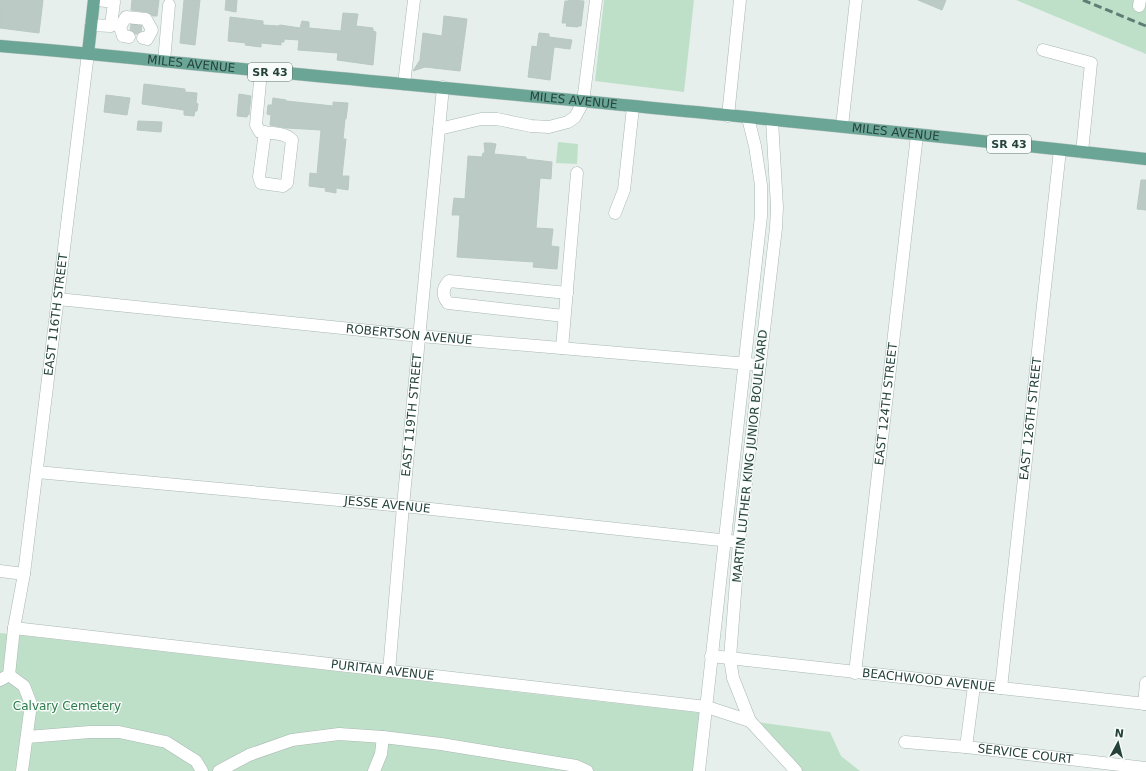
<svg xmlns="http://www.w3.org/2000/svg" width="1146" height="771" viewBox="0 0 1146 771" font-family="'DejaVu Sans',sans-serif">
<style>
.green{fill:#bfe0c8}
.building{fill:#bbcac4;stroke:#b8c9c2}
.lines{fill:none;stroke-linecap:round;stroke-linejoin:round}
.minor-tunnel{stroke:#bfccc8;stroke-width:12;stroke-dasharray:12 6;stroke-linecap:butt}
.minor-casing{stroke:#a8b8b2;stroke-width:13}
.major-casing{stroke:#c2cac8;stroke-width:13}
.minor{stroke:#fff;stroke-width:12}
.major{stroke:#6aa596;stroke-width:12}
.rail{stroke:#5f7d75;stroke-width:3;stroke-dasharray:8 4;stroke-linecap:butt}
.labels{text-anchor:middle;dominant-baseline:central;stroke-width:3;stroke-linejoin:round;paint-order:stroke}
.shield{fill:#f7fbf9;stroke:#637a73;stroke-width:1}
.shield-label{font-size:11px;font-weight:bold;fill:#24423a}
.street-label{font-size:12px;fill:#24423a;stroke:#f7fbf9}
.park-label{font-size:12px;fill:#2d7a4b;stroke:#f7fbf9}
</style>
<rect width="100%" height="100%" fill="#e6efeb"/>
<path class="green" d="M604 0H694L684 92 595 81Z
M1016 0H1146V54Z
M558 142 578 144 577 164 556 163Z
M0 633 702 713 696 771H0Z
M750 721 830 732 841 756 860 771H790Z"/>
<path class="building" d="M0 0H43L39 33 0 28Z
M132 0H159L157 16H153L147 12 131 10Z
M184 0H200L195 45 180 43Z
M226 0H237L236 12 225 10Z
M569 0 584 1 581 26H578V27L566 26 567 23H562L565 1H569Z
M918 0H946L942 10Z
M343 13 358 14 356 26 373 28V31L376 32 373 65 337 60 338 53 298 50 299 40 284 39V42H281V45L261 43V47L245 45 246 43 228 41 230 17 263 21V25L278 26 280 25 300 28 302 21 309 22V28L341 31Z
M444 16 467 19 460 71 425 67 413 71 420 60 423 33 442 36Z
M539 33 549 34V37L572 40 570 49 554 47 550 80 528 77 532 46 537 47Z
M144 84 185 89V92L197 93 196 103 198 104 197 111H195L194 116 184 115V110L142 104Z
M239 94 251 96 249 115 248 114 247 117 237 116Z
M106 95 130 98 127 115 104 112Z
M273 98 286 100V101L333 106V102L348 103 346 119H345L343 139H346L342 176H349L348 190 336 188V193L325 191 326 188 309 186 310 173 317 174 321 130 287 128 270 125 271 115 267 114 268 105H272Z
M138 121 162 122 161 132 137 130Z
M484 143H490L496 144 494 154 526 157V159L552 162 551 179 540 178 536 228 553 229 551 246 559 247 557 269 533 267 534 262 457 257 460 215H452L454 198 465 199 468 156 482 157 483 153H485Z
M1141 180H1146V210L1137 209Z"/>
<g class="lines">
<path class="minor-tunnel" d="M130 28 144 29"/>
<defs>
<g id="minor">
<path d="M1139 6 1140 0"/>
<path d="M91 25 111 26 114 2 98 0"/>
<path d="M129 37 123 36 120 27 126 17 146 19 152 30 147 39 143 38"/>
<path d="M1043 50 1091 63 1082 152"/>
<path d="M164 61 169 5"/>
<path d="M261 71 256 125 260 132C270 133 285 132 292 140L287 183 283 186 261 183 259 177 265 132"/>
<path d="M404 84 414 0"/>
<path d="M728 116 740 0"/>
<path d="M772 120 777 207 776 228 739 542 730 658 733 678 750 721 796 771"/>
<path d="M842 126 856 0"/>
<path d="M439 129 481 119H497L531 126 549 127 568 122 575 117 583 102 596 0"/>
<path d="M615 213 624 190 633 107"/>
<path id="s1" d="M58 299 420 336 760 365"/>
<path d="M564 316 448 303C442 296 442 288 449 281L567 293"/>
<path d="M562 348 577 173"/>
<path id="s2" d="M37 472 403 506 739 542"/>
<path d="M0 571 24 574"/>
<path id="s3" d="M14 628 707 707 750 721"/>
<path id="s4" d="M711 656 1146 704"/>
<path id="s5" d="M389 671 403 506 443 87"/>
<path id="s6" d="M855 673 917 135"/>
<path d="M9 675 24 686 31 704 22 771"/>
<path id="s7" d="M0 680 9 675 14 628 24 574 88 53"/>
<path id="s8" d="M1001 688 1060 150"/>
<path d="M1144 704 1146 683"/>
<path d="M27 737 90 732H119L166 742 196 761 202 771"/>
<path id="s9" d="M905 742 966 747 1146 768"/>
<path d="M966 747 974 686"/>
<path d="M219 771 249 755 292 740 339 734 383 737 441 744 576 766 587 771"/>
<path d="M374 771 381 754 383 737"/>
<path d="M699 771 761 216V185L755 146 748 118"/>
</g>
<g id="major">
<path id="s10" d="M0 46C88 53 177 63 265 71 559 99 853 126 1146 159"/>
<path d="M88 53 94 0"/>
</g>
</defs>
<use href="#minor" class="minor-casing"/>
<use href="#major" class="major-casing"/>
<use href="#minor" class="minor"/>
<use href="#major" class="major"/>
<path class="rail" d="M1083 0 1146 26"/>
</g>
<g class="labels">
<g class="shield">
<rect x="248" y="63" width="44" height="18" rx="3"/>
<rect x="987" y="135" width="44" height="18" rx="3"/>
</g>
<g class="shield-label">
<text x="270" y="72">SR 43</text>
<text x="1009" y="144">SR 43</text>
</g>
<g class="street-label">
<text stroke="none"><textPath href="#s10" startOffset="192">MILES AVENUE</textPath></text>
<text stroke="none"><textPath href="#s10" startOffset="576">MILES AVENUE</textPath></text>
<text stroke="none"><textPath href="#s10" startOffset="900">MILES AVENUE</textPath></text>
<text stroke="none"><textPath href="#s7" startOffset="374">EAST 116TH STREET</textPath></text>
<text stroke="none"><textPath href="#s1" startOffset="353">ROBERTSON AVENUE</textPath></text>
<text stroke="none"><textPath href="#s6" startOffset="271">EAST 124TH STREET</textPath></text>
<text stroke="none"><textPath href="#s5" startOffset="257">EAST 119TH STREET</textPath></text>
<text stroke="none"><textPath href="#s8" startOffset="271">EAST 126TH STREET</textPath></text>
<text transform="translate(750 456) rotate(-84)">MARTIN LUTHER KING JUNIOR BOULEVARD</text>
<text stroke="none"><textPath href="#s2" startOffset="352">JESSE AVENUE</textPath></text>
<text stroke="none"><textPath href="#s3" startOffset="371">PURITAN AVENUE</textPath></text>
<text stroke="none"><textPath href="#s4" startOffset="219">BEACHWOOD AVENUE</textPath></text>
<text stroke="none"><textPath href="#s9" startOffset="121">SERVICE COURT</textPath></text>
</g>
<g class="park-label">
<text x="67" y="706">Calvary Cemetery</text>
</g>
</g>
<g transform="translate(1118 743) rotate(7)" stroke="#f7fbf9" stroke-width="3" paint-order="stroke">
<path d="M0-3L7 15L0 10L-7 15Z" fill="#24423a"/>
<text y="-6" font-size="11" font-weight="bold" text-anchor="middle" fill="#24423a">N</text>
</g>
</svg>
